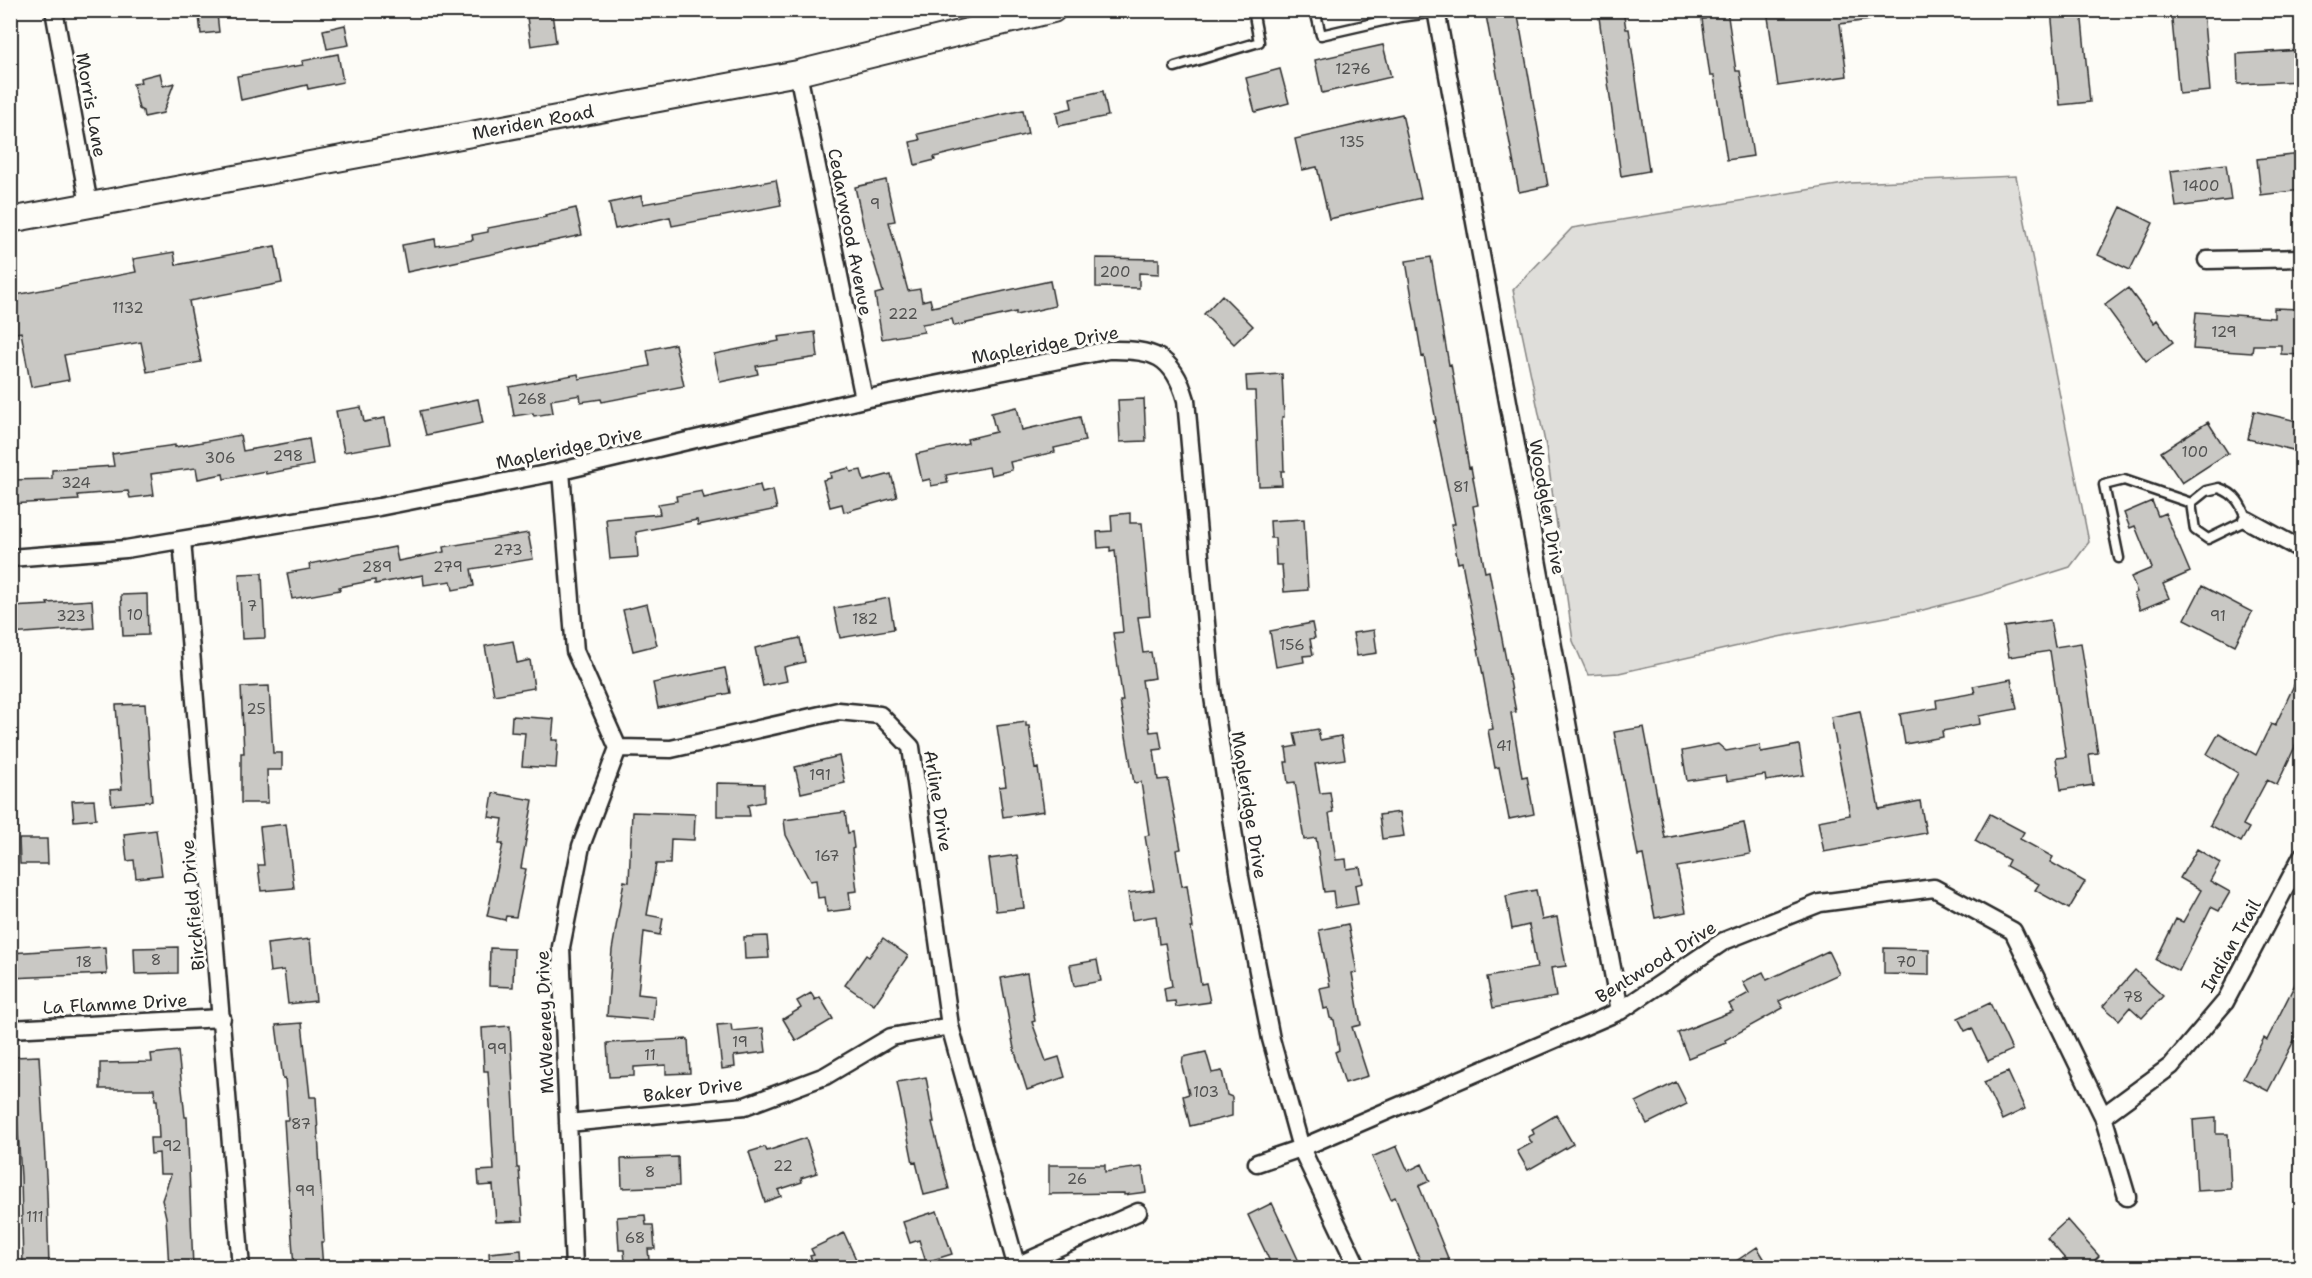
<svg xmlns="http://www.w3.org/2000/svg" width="2312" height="1278" viewBox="0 0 2312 1278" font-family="'Shantell Sans',sans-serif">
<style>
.green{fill:#dfdeda;stroke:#858482;stroke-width:1.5}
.building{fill:#c9c8c4;stroke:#2b2b2b;stroke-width:1.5}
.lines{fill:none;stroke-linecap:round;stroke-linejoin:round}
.lane-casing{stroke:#2b2b2b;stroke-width:13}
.street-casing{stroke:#2b2b2b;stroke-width:21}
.secondary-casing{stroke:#2b2b2b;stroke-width:28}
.lane{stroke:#fdfcf7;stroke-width:8}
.street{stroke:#fdfcf7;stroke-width:16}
.secondary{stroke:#fdfcf7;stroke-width:24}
.labels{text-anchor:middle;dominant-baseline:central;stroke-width:6;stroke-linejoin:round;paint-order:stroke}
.number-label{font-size:15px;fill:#525251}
.street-label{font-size:18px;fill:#2b2b2b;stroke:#fdfcf7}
</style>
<rect width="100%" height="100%" fill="#fdfcf7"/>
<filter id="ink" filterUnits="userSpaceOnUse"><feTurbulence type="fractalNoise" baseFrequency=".0167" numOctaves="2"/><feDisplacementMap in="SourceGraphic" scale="12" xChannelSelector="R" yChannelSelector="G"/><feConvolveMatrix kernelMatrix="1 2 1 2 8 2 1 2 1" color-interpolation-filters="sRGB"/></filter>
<g filter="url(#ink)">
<path class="green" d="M2016 176 2089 542 2070 567 1985 594 1919 611 1778 637 1619 673 1588 675 1573 641 1546 447 1513 290 1572 228 1850 183Z"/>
<path class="building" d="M1485 10H1517L1548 186 1519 192Z
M1598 10H1623L1626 29H1629L1649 171 1621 176Z
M1704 10H1727L1736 71H1740L1753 156 1727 160 1714 76H1710L1702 19H1705Z
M1767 10H1869V20L1840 24 1847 76 1778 86Z
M2051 10H2081L2090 102 2060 105Z
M2171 10H2203L2210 91 2179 94Z
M552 13 556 42 531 46 527 17Z
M217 14 219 32 201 34 199 16Z
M345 25 349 45 327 49 323 30Z
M1383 45 1391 77 1322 93 1315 60Z
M2301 50V81L2238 84 2237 54Z
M338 54 343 82 308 89 307 85 241 100 237 76 303 65 302 61Z
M1280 69 1289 103 1255 112 1246 78Z
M160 73 163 86 174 83 163 113 144 117 143 111 139 109 133 84 141 83 140 78Z
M1103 91 1108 116 1059 126 1056 112 1072 108 1070 98Z
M1023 110 1028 134 934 157 935 160 915 165 910 142 920 140 918 134Z
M1402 114 1421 198 1329 219 1317 167 1302 170 1295 139Z
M2301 154V190L2261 195 2257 159Z
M2226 164 2231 200 2176 207 2171 171Z
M776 180 781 205 672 226 670 217 615 229 609 203 641 196 643 204Z
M886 180 895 221 889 222 908 291 920 289 922 301 930 299 932 307 1050 281 1055 306 1016 315V312L954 326 952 319 922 324 924 332 882 339 875 294 883 292 864 228 855 187Z
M2121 207 2153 223 2130 270 2098 255Z
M576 208 582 235 407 272 402 245 435 239 436 246 473 240 472 235 488 232V228L546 217 545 215Z
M275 246 282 283 189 301 201 362 147 372 141 342 64 355 69 380 31 387 21 332 10 334V296L136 272 133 259 174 252 176 265Z
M1431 257 1449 365 1451 364 1469 468 1471 467 1478 505 1473 506 1485 572 1489 571 1516 712 1511 713 1522 777 1527 776 1534 814 1509 819 1499 767 1495 768 1488 730 1493 729 1462 562 1458 563 1451 524H1455L1434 421H1436L1424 356 1422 357 1406 261Z
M1096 258 1159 259V274L1139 273V288L1096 287Z
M2128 288 2154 323 2157 320 2173 342 2146 361 2105 305Z
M1222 295 1253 326 1234 344 1204 314Z
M2274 308 2301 309V355L2281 354V345H2253L2252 353 2193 349 2196 312 2274 318Z
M815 332 818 357 756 366 758 374 720 382 714 354 779 341 778 337Z
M675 344 684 386 602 402 601 399 581 402 580 395 551 400 553 413 534 416 533 413 514 416 509 387 578 374 579 379 650 366 647 350Z
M1282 374 1284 417H1282L1284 471H1281L1282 485 1259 486 1255 391H1247L1246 376Z
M478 399 483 423 426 435 420 411Z
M1144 399 1146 441 1120 442 1118 400Z
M361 407 364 422 385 418 390 444 344 452 336 411Z
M1017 407 1022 430 1080 417 1085 441 1054 448 1055 452 1010 462 1012 470 991 475 989 467 946 475 948 483 931 486 930 479 922 481 916 454 968 443 967 439 996 432 991 413Z
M2254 411 2301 422V452L2248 439Z
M2208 422 2228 453 2182 483 2161 452Z
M240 435 243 451 309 439 313 465 266 474 265 471 224 479 223 474 198 479 196 468 151 474 154 495 130 498 128 491 78 495 79 500 10 504V480L52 479V470L114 466 112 454 175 445V447Z
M849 468 851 472 861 470 864 481 891 474 897 497 844 512 842 504 830 507 823 480 831 478 830 473Z
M760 485 762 493 773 490 777 509 698 525 697 520 636 532 638 557 610 559 606 519 660 514 658 504 677 501 676 496 702 491 704 498Z
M2152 501 2158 516 2165 513 2190 572 2163 584 2169 598 2140 610 2134 594 2137 592 2131 577 2152 568 2135 526 2130 528 2124 513Z
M1130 513V523H1142L1150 616 1138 617 1143 653 1151 652 1155 678 1142 680 1150 732 1159 731 1162 749 1154 750 1158 780 1168 779 1181 849 1176 850 1182 886 1187 885 1193 928H1191L1201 984 1206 983 1210 1002 1176 1007 1175 1001 1166 1002 1164 988 1172 986 1165 943 1159 944 1156 916 1132 920 1128 893 1154 890 1145 836 1149 835 1141 782 1134 783 1120 701H1123L1113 633 1123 632 1115 550 1110 551V547L1098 548 1097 532 1112 531 1111 515Z
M1304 519 1308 590 1284 592 1282 565H1276L1275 538H1271L1270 521Z
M528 533 533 559 471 569 474 586 453 590 451 581 424 585 423 575 375 584V580L339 587 340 590 292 599 287 573 310 569 309 564 395 547 398 561 444 552 443 547Z
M262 573 265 638 242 639 239 574Z
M2202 586 2252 612 2235 645 2185 619Z
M147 594 148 635 123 636 121 595Z
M889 598 894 629 840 638 834 608Z
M92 600 94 628 10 634V607L48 605 47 603Z
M647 604 657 645 633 651 623 610Z
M2050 620 2055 647 2081 643 2098 753 2089 754 2093 785 2061 790 2056 758 2066 757 2050 651 2009 657 2004 627Z
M1312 623 1315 638 1310 639 1313 655 1303 656 1304 662 1276 667 1270 631Z
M1374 630 1377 653 1357 656 1353 633Z
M800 638 805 662 784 667 787 681 763 686 755 648Z
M513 641 517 663 530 660 534 688 494 695 485 646Z
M725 668 730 693 658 708 653 683Z
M2301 670V734L2277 785 2267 780 2243 825 2249 828 2241 842 2210 825 2238 773 2207 754 2219 733 2256 755 2271 724 2275 726Z
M2011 679 2017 709 1979 716 1980 724 1942 731 1943 737 1905 744 1900 714 1937 708 1936 700 1975 693 1973 686Z
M269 686 273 753H282V770H267L268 803H241V753H244L241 687Z
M145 704 152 801 112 805 110 790 122 789 116 705Z
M1860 711 1879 809 1920 801 1926 833 1824 852 1818 821 1850 815 1831 717Z
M512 716 554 719 552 740H558L556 768 522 766 525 733 511 732Z
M1026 722V726H1029L1035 769 1038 768 1044 811 1003 817 999 787 1006 786 997 726Z
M1644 727 1665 838 1744 823 1750 854 1677 867 1686 912 1655 918 1643 855 1638 856 1614 732Z
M1318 729 1320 740 1341 736 1345 759 1315 764 1320 793 1330 792 1333 812 1329 813 1336 860 1346 859 1347 869 1360 867 1363 883 1355 885 1358 904 1335 908 1333 891 1324 892 1316 838 1304 840 1295 782 1288 783 1285 762H1288L1286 748 1297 746 1294 733Z
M1718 744 1726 751 1760 745 1761 752 1799 745 1804 775 1766 781 1765 775 1727 781 1726 775 1687 781 1682 751Z
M839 756 845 783 801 793 795 767Z
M717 783 764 784V802L748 805 750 816H717Z
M493 793 533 800 521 868 526 869 516 917 506 916 505 920 487 916 503 844H499L503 819 489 817Z
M94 800 96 819 74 821 72 801Z
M632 812 695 814 694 840 671 839 670 864H656L647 915 663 918 660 935 644 932 638 994 655 996 653 1020 607 1016 612 950 624 881 629 882Z
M845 812 848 833 852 832 854 848 852 849 857 891 849 892 851 909 827 912 825 897 818 898 816 880 810 881 786 835 784 820Z
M1400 812 1404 836 1382 839 1379 815Z
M1990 814 2024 832 2020 839 2053 857 2050 862 2085 882 2069 909 2035 890 2039 884 2006 866 2009 860 1975 841Z
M286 824 294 888 261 891 258 865H264L260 827Z
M156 830 162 875 136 878 134 860 127 861 124 834Z
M19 839H47L48 864H20Z
M2197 849 2220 863 2210 881 2230 892 2219 911 2211 907 2179 971 2156 960 2176 919 2183 922 2201 890 2180 878Z
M1017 855 1024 908 996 911 989 859Z
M1536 890 1542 920 1557 917 1566 966 1551 968 1556 997 1493 1008 1487 977 1537 968 1529 925 1512 929 1506 896Z
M1348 924 1357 972 1352 973 1361 1025 1352 1027 1368 1076 1345 1083 1335 1052 1339 1050 1334 1020 1330 1018 1328 1008 1324 1009 1320 988 1330 986 1319 930Z
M767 936 769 958 745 959 744 937Z
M883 938 908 956 874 1005 845 985 866 955 869 957Z
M310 939 316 1001 288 1004 284 970 270 972 267 944Z
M105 947 107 974 10 978V953Z
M178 947V973L135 974 134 948Z
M490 948 514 949 513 987 489 986Z
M1884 948 1929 949V975L1884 974Z
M1828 951 1839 974 1779 1001 1783 1008 1725 1040 1726 1043 1688 1058 1678 1033 1733 1011 1729 1004 1749 993 1743 982 1763 972 1767 980Z
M1097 960 1101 981 1074 986 1070 965Z
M2135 970 2163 996 2142 1018 2130 1007 2119 1020 2103 1006Z
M2301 972V1027L2268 1091 2243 1078 2264 1038 2267 1040Z
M1027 973 1035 1021 1032 1022 1046 1061 1059 1057 1065 1077 1027 1090 1014 1049 1001 978Z
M811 993 815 1000 820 997 833 1019 796 1041 783 1019 801 1008 797 1001Z
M1990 1003 2012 1050 1988 1061 1972 1028 1965 1031 1958 1018Z
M302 1023 310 1097H316L324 1242H321L323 1268H294L286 1151 284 1120H288L285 1078 283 1079 276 1025Z
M731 1024 732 1031 763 1028 766 1052 734 1056 735 1067 722 1069 717 1025Z
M510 1026 517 1168H519L523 1221 496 1222 493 1185 479 1186 478 1171 494 1170 488 1071H484L482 1028Z
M688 1039 690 1073 666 1074V1065L634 1067V1076L609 1077 607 1043Z
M178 1051 185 1117H187L193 1268H169L166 1217 162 1200 171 1174H160L159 1153 151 1154 150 1138H159L157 1100H155L154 1089H100V1063L152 1062 151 1054Z
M1206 1052 1212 1073 1222 1071 1227 1095 1232 1097V1116L1190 1126 1183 1096 1189 1094 1182 1066 1183 1057Z
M39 1056 47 1193 49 1268H23L21 1177 13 1057Z
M2008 1072 2025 1109 2002 1120 1984 1082Z
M926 1077 934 1122H932L949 1189 924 1195 916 1162 913 1163 897 1082Z
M1676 1082 1687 1104 1647 1124 1636 1102Z
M1556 1115 1573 1144 1528 1170 1517 1151 1532 1143 1528 1137 1534 1134 1532 1129Z
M2216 1118V1134H2228L2231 1189 2197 1191 2193 1120Z
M806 1138 817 1173 801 1178 802 1182 778 1190 781 1196 765 1202 749 1152 765 1147 767 1151Z
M1397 1146 1408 1171 1422 1164 1430 1181 1419 1186 1452 1268H1423L1395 1197 1391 1199 1372 1157Z
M678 1157 679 1186 622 1188 621 1159Z
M1049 1165H1105V1172L1142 1167 1146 1192 1124 1195V1193L1049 1194Z
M1272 1203 1302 1268H1273L1248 1215Z
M937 1211 952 1254 926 1262 919 1240 910 1243 903 1222Z
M645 1215 646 1225H653L655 1249H648L649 1260 625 1262 624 1250H619L617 1217Z
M2067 1220 2099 1256 2087 1268H2073L2047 1238Z
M844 1233 860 1268H815L810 1256 814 1255 811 1249Z
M1757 1247 1770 1268H1726Z
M521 1250 522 1268H490L489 1253Z"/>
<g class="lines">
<defs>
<path id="lane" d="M1315 10 1321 35 1400 17 1436 12
M1175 67 1259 42 1253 10
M2219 488C2236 494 2241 504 2247 520L2208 539 2195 530 2191 503 2206 491Z
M2119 558 2104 485 2124 480 2191 503"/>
<path id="street" d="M54 10 89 205
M1436 10 1620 1011
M798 73 864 399
M2207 260 2302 258
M561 471 575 651 618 748
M2247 520 2302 550
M182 540 241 1268
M10 558 126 549 379 507 561 471 864 399 1109 350C1153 349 1173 355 1186 400L1212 690 1240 877 1271 1039 1301 1148 1358 1268
M618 748 671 749 838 711 880 715 911 747 950 1026 1017 1268
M10 1029 222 1018
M2103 1116 2171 1066 2225 1002 2302 856
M568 1123 745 1106 825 1076 891 1037 950 1026
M1257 1163 1301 1148 1620 1011 1724 941 1820 903 1934 888 2013 931 2103 1116 2127 1197
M574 1268 561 947 581 846 618 748
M1012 1268 1138 1212"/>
<g id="secondary">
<path id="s1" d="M10 220 798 73 1053 10"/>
</g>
</defs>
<use href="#lane" class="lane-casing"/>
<use href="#street" class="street-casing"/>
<use href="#secondary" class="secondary-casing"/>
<use href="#lane" class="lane"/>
<use href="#street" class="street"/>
<use href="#secondary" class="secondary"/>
</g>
</g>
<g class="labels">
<g class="number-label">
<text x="1353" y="69">1276</text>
<text x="1352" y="142">135</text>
<text x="2201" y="186">1400</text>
<text x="875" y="204">9</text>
<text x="1115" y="272">200</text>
<text x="128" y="308">1132</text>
<text x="903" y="314">222</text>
<text x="2224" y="332">129</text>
<text x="532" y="399">268</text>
<text x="2195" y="452">100</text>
<text x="288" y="456">298</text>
<text x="220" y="458">306</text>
<text x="76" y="483">324</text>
<text x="1461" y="487">81</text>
<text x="508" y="550">273</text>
<text x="377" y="567">289</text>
<text x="448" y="567">279</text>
<text x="252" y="606">7</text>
<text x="135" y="615">10</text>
<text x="71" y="616">323</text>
<text x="2218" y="616">91</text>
<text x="865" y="619">182</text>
<text x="1292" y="645">156</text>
<text x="256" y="709">25</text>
<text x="1504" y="746">41</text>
<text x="820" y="775">191</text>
<text x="827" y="856">167</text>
<text x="156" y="960">8</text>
<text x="84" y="962">18</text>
<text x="1906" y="962">70</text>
<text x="2133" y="997">78</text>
<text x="740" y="1042">19</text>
<text x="497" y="1049">99</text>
<text x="650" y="1055">11</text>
<text x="1206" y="1092">103</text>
<text x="301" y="1124">87</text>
<text x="172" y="1146">92</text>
<text x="783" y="1166">22</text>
<text x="650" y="1172">8</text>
<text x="1077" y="1179">26</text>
<text x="305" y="1191">99</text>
<text x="35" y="1217">111</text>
<text x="635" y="1238">68</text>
</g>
<g class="street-label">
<text transform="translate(91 105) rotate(80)">Morris Lane</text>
<text stroke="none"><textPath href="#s1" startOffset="532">Meriden Road</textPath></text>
<text transform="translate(850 232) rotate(79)">Cedarwood Avenue</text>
<text transform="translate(1045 345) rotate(-10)">Mapleridge Drive</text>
<text transform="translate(569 448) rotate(-12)">Mapleridge Drive</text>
<text transform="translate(1547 507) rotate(80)">Woodglen Drive</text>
<text transform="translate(938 801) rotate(81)">Arline Drive</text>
<text transform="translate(1249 805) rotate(81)">Mapleridge Drive</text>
<text transform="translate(193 905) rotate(-95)">Birchfield Drive</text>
<text transform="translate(2231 946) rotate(-61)">Indian Trail</text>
<text transform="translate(1656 962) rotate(-32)">Bentwood Drive</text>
<text transform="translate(115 1004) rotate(-3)">La Flamme Drive</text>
<text transform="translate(545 1022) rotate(-92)">McWeeney Drive</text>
<text transform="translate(693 1090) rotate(-7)">Baker Drive</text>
</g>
</g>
<rect width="2312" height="1278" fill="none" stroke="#fdfcf7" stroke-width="36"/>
<rect x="18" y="18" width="2276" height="1242" fill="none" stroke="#2b2b2b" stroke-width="2" filter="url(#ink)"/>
</svg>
